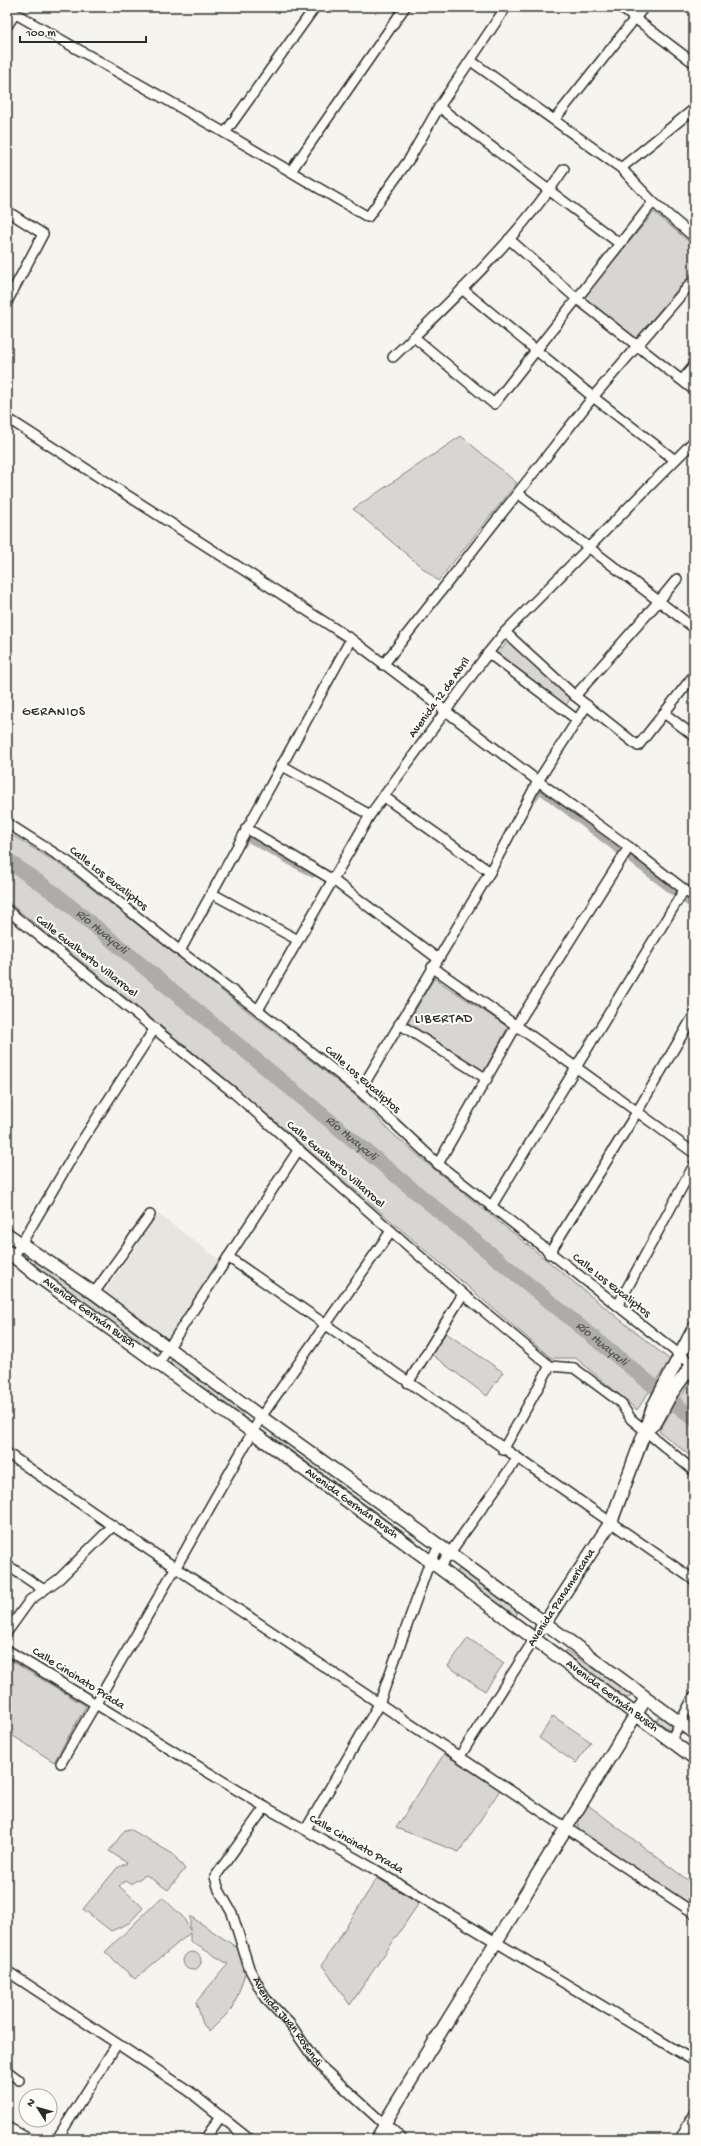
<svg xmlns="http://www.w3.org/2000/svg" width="701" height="2146" viewBox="0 0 701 2146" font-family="'Gochi Hand',sans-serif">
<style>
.built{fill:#e6e5e0}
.green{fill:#d7d6d2;stroke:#81807e}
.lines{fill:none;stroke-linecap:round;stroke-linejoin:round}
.canal{stroke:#adaca9;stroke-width:9}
.river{stroke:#adaca9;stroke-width:15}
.minor-casing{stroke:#2b2b2b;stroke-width:12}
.major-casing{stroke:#2b2b2b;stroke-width:15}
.minor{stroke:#fdfcf7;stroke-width:9}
.major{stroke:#fdfcf7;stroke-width:12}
.labels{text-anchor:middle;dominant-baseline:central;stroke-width:4;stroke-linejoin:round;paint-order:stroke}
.street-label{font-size:12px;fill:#2b2b2b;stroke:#fdfcf7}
.neighbourhood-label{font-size:13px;letter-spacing:1px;fill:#2b2b2b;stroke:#fdfcf7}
.water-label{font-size:13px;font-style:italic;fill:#585857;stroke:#fdfcf7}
</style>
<rect width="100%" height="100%" fill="#f5f4ef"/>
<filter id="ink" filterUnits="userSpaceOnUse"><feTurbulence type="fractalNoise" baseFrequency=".025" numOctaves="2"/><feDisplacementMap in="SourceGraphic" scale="8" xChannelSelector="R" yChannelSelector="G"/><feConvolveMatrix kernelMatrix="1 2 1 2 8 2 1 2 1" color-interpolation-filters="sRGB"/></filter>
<g filter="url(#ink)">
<path class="built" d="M158 1214 221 1261 167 1339 105 1292Z"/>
<path class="green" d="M654 212 694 246V270L635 340 583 298Z
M461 436 517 483 438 581 353 509Z
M507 642H510L572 697 566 705H564L499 656 498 654Z
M7 832 64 867 356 1096 392 1133 434 1169 670 1360 637 1410 576 1358H551L216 1071 7 901Z
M434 978 508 1027 484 1071 408 1023Z
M37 1262H40L148 1342 149 1347 146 1349 36 1268 34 1264Z
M446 1333 503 1372 487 1396 431 1354Z
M171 1360 174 1361 241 1410 243 1416 241 1417 169 1365Z
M692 1379 694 1380V1459L659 1431Z
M270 1437H273L418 1543 420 1548 269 1438Z
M458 1570H461L516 1610 517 1615 514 1617 456 1574Z
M468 1638 504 1663 485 1691 448 1666Z
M566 1650 629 1692 631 1697 625 1698 566 1656 564 1652Z
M7 1658 86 1706 54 1762 7 1732Z
M553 1716 591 1742 576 1763 539 1738Z
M659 1716 673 1725 672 1728 669 1729 658 1722 657 1719Z
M444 1754 500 1790 459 1852 396 1828Z
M588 1805 694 1885V1910L579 1831C575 1822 584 1813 588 1805Z
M130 1829 173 1854 185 1869 168 1890 146 1875 130 1884 125 1881 119 1886C127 1894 136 1899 143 1908L129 1923 111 1931 83 1909 117 1868 127 1863 109 1851 125 1830Z
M377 1878 419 1903 350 2005 322 1965Z
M162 1897 183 1917 190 1930V1916L239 1949 246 1971 233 2008 209 2032 203 2024 196 2002 228 1964 190 1941V1933L135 1979 105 1952Z
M183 1961a9 9 0 1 1 18 0a9 9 0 1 1-18 0Z"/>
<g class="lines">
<path class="canal" d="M533 798 539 788 621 851
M242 844 246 836 313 873
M629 857 677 893
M684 898 694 905"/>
<path class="river" id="s1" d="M7 860 57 895 469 1236 694 1419"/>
<defs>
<g id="minor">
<path d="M620 7 694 63"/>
<path d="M7 9 225 133 368 217 410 158 439 107 506 7"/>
<path d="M7 26 15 14"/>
<path d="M471 61 621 168 694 109"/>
<path d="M439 107 620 244"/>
<path d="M555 119 644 7"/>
<path d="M225 133 315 7"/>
<path d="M621 168 653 202 694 237"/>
<path d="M291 171 405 7"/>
<path d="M7 211 43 234 7 302"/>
<path d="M509 239 576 298 694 390"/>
<path d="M462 289 593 397 675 460"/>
<path d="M414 337 494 404 653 202"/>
<path d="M393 357C454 298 517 239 564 169"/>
<path d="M682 380 694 366"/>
<path d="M7 418 351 639 538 781 629 847 694 897"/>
<path d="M519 494 694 628"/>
<path d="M505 632 575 696 638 746 694 675"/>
<path d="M488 653 576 719"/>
<path d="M383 665 593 397 694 280"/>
<path d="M575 696 659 601 677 579"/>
<path d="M664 713 694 736"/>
<path d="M281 765 370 815"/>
<path d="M383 796 490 872"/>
<path d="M7 823 70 863 180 951 258 1010 360 1091 438 1164 694 1366"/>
<path d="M246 828 333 880 437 958"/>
<path d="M211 893 298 940"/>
<path d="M7 910 234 1093 463 1294 550 1366 574 1368 620 1402 631 1419 694 1471"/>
<path d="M180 951 351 639"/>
<path d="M432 967 577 1068 694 1153"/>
<path d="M258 1010 370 815 488 653 505 632 694 441"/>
<path d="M399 1024 487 1079"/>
<path d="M360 1091 490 872 538 781 587 705"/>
<path d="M438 1164 516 1026 629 847"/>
<path d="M491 1207 684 890"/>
<path d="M549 1254 637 1112 694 1015"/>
<path d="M14 1256 80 1144 155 1028"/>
<path d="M228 1257 694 1580"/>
<path d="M94 1293 150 1215"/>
<path d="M618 1305 694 1165"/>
<path d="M158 1364 299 1149"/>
<path d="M408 1383 463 1294"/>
<path d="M503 1450 550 1366"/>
<path d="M7 1453 113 1526 694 1913"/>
<path d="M7 1565 44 1590"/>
<path d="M439 1568 517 1459"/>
<path d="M7 1632 30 1600 59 1579 113 1526"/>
<path d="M7 1650 265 1807 376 1870 694 2061"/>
<path d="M671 1740 694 1696"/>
<path d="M460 1756 535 1638"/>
<path d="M61 1763 176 1567 261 1417 391 1231"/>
<path id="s2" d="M265 1807 215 1877 219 1890 232 1913 249 1968 265 1998 290 2024 317 2063 384 2124 375 2139"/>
<path d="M306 1829 379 1704 430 1561 440 1546"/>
<path d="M7 1971 189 2091 249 2139"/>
<path d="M7 2071 19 2080"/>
<path d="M7 2127 29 2139"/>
<path d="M57 2139 117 2044"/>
<path d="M205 2139 221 2116"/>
<path d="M680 2139 694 2113"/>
</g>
<g id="major">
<path d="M7 1234 94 1293 261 1417 451 1554 694 1733"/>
<path id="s3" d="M7 1251 36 1275 430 1561 694 1758"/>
<path d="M694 1328 653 1407 645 1431 656 1422 671 1394 694 1362"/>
<path d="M541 1629 611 1522 645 1431"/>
<path d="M400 2139 384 2124 646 1698"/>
</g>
</defs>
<use href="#minor" class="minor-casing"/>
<use href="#major" class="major-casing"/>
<use href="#minor" class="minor"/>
<use href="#major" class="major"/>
</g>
</g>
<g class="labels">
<g class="street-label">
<text transform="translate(440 698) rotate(-54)">Avenida 12 de Abril</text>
<text transform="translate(108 879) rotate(38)">Calle Los Eucaliptos</text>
<text transform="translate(86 957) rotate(38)">Calle Gualberto Villarroel</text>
<text transform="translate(362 1080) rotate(41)">Calle Los Eucaliptos</text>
<text transform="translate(335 1165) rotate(41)">Calle Gualberto Villarroel</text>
<text transform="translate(611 1286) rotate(38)">Calle Los Eucaliptos</text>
<text stroke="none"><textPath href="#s3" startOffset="103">Avenida Germán Busch</textPath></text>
<text stroke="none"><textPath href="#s3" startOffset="427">Avenida Germán Busch</textPath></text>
<text transform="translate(562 1598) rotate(-57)">Avenida Panamericana</text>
<text transform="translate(78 1679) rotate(32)">Calle Cincinato Prada</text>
<text stroke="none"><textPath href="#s3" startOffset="751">Avenida Germán Busch</textPath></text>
<text transform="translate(356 1845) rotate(30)">Calle Cincinato Prada</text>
<text stroke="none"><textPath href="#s2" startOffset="250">Avenida Juan Rosendi</textPath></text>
</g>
<g class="neighbourhood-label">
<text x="54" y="712">GERANIOS</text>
<text x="444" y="1019">LIBERTAD</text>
</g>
<g class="water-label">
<text stroke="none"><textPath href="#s1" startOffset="119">Río Huayculi</textPath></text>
<text stroke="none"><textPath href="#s1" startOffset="443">Río Huayculi</textPath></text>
<text stroke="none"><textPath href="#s1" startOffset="767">Río Huayculi</textPath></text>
</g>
</g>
<rect width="701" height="2146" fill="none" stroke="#fdfcf7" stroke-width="24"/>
<rect x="12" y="12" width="677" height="2122" fill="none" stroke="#2b2b2b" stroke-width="1.5" filter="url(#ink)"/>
<g transform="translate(38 2108) rotate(307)"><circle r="19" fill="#fdfcf7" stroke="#a9a8a5"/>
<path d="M0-3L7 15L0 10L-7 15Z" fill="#2b2b2b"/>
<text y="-6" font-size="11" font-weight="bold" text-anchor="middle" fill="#2b2b2b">N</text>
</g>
<path d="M20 36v6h126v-6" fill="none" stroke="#2b2b2b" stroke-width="2"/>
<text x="26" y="36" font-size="12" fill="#2b2b2b" stroke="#fdfcf7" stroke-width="3" paint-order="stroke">100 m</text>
</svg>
